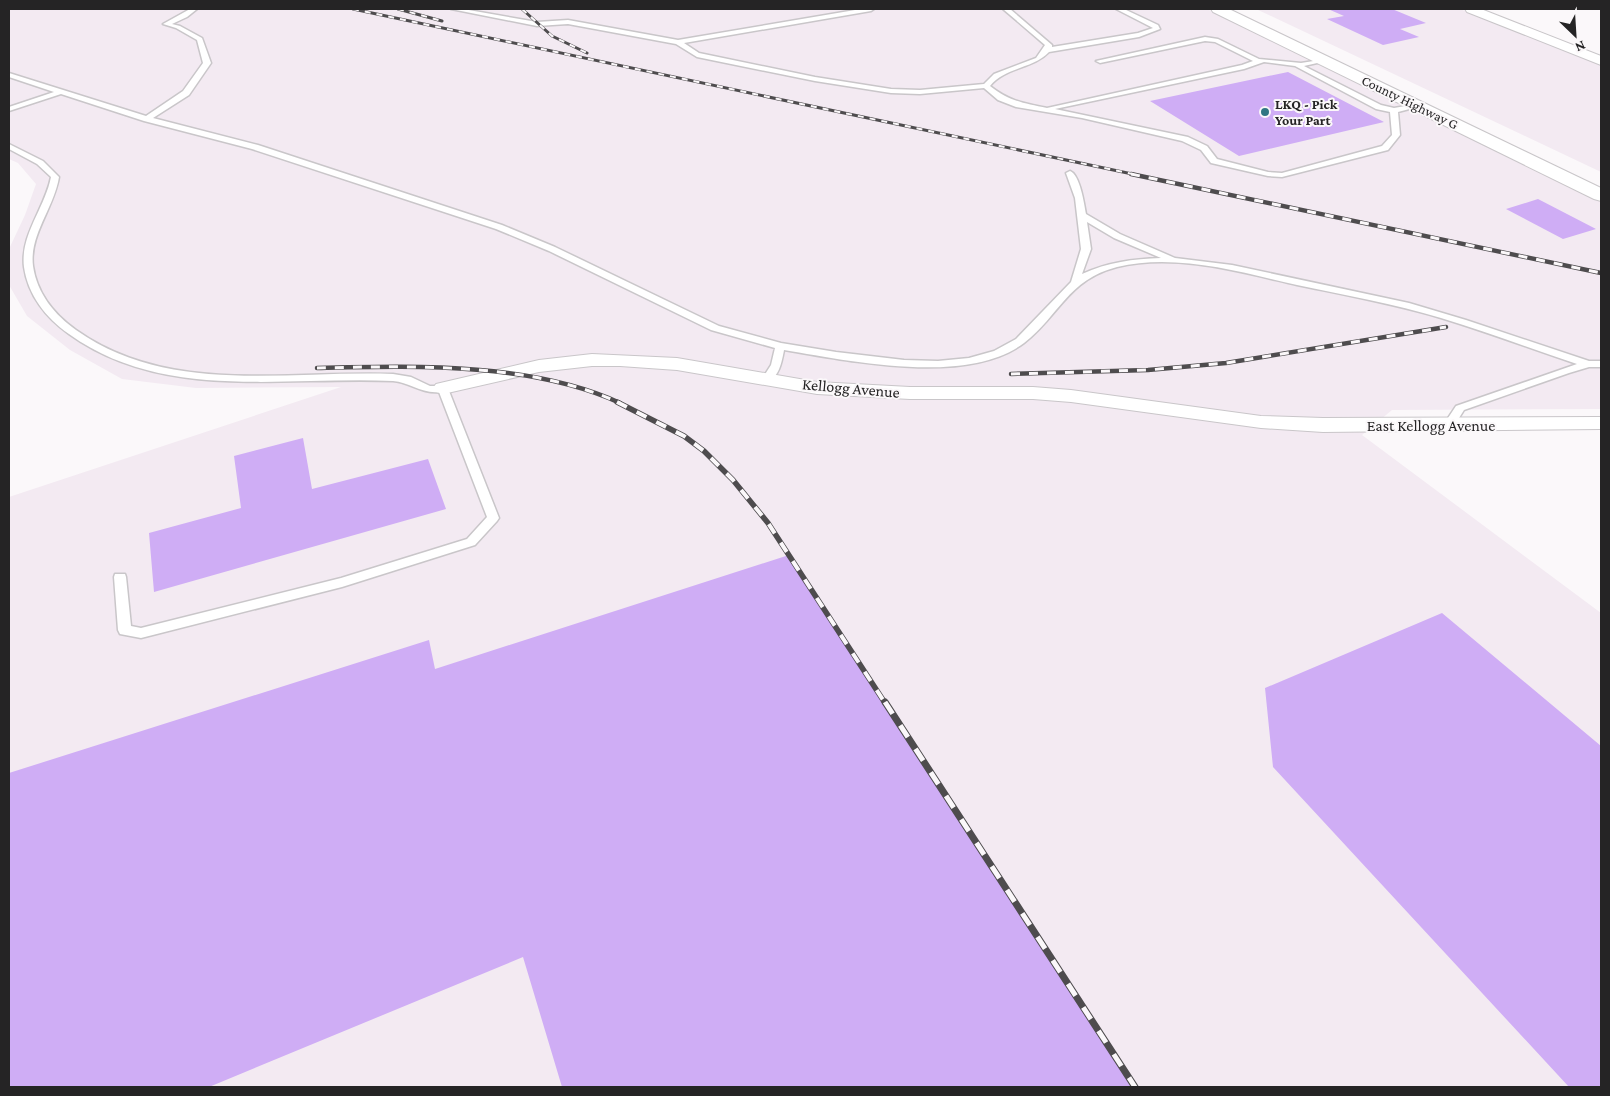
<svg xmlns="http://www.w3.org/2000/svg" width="1610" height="1096" viewBox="0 0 1610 1096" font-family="'Crimson Pro',serif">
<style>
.built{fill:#f3eaf2}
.building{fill:#cfadf5}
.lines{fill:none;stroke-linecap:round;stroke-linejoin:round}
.service-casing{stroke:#c9c6c9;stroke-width:3}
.minor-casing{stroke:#c9c6c9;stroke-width:2}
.secondary-casing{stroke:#c9c6c9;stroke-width:2}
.service{fill:#fff;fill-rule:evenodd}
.minor{fill:#fff;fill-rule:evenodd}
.secondary{fill:#fff;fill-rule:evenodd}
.rail-far3-casing{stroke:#4e4c4e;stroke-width:3}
.rail-far2-casing{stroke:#4e4c4e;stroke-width:4.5}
.rail-far1-casing{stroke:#4e4c4e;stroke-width:5.5}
.rail-casing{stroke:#4e4c4e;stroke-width:7}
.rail-far3{stroke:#fbf8fa;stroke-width:2;stroke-dasharray:6;stroke-linecap:butt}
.rail-far2{stroke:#fbf8fa;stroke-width:3;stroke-dasharray:9;stroke-linecap:butt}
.rail-far1{stroke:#fbf8fa;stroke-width:4;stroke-dasharray:11;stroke-linecap:butt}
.rail{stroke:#fbf8fa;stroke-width:5;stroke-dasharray:14;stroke-linecap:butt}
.poi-dot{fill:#307683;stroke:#fbf8fa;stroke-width:2}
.labels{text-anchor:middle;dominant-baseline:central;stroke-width:4;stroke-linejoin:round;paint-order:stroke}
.far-street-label{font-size:14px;fill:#252425;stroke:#fbf8fa}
.far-poi-label{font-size:14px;font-weight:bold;fill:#252425;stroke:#fbf8fa;text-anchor:start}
.street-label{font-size:16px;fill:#252425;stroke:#fbf8fa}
</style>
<rect width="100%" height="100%" fill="#fbf8fa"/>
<path class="built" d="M9 9H1207L1601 202V409L1392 410 1362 435 1601 613V1087H9V497L341 387 196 388 122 379 70 350 27 316 9 285V249L25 215 36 184 18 163 9 159Z
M1256 9H1460L1601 65V172Z"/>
<path class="building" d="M1328 9H1392L1426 23 1400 29 1419 37 1383 45 1327 19 1344 16Z
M1288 72 1384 122 1239 156 1150 101Z
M1538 199 1596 229 1563 239 1506 209Z
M303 438 312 489 428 459 446 509 154 592 149 533 241 508 234 456Z
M789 555 1135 1087H562L523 957 209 1087H9V773L429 640 435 669Z
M1442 613 1601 746V1087H1569L1273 767 1265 688Z"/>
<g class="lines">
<defs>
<path id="service" d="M190 9H197L187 17 172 24 180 26 202 38 211 63 189 95 153 118 258 145 502 225 555 247 719 326 781 343 836 352 904 360 938 361 969 358 994 351 1016 339 1071 282 1081 249 1075 198 1066 173 1070 171C1080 175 1084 203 1086 214L1120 234 1175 258 1232 265 1409 303 1466 320 1589 361H1601V367H1589L1569 373 1464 410 1454 426 1450 427 1444 424 1456 406 1577 364C1532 349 1487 332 1441 318 1394 304 1345 295 1297 285 1240 272 1176 253 1117 267 1067 280 1060 315 1024 343 967 386 850 361 784 350 782 361 779 378 767 382L763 381 762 379 771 365 775 348 711 330 549 251 496 229 252 149 144 121 61 94 9 111V107L54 92 9 77V73L146 116 183 91 203 63 197 40 176 28 163 24ZM1087 222 1114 238 1161 258C1133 259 1108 262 1082 274L1091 249Z
M451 9H463L537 22 568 20 678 40 861 9H874L871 11 684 43 699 53 815 77 891 89 920 90 984 84 994 74 1036 58 1045 45 1003 9H1010L1052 45V47L1138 33 1153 28 1116 9H1124L1158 25 1160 29 1139 37 1049 52C1033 69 1005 67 990 86 1009 101 1023 103 1047 108L1242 65 1253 61 1215 42 1205 41 1100 63 1096 61 1205 37 1218 39 1259 59 1301 63 1326 59V61L1304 66 1381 105 1394 108 1417 104 1421 106 1398 112 1400 135 1388 150 1282 177 1268 176 1211 163 1201 150 1182 141 1082 118 1016 107 998 100 984 88 920 94 891 93 815 81 697 57 676 44 568 24 537 26ZM1264 62 1295 66 1376 109 1390 112 1392 135 1382 146 1282 173 1268 172 1217 159 1207 146 1188 137 1055 109 1244 69Z
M9 144 43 161 59 177C54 208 29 235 33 266 37 294 55 315 76 330 169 396 287 370 393 374L411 377 430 386H447L499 518 497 521 475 545 342 587 141 638 120 634 118 630 114 577 115 574H125L126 577 131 626 141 628 341 578 467 539 487 517 439 392C422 394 409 382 393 381 284 376 163 402 69 334 46 318 28 295 24 267 20 235 45 208 51 177L37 164 9 149Z"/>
<path id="minor" d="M1465 9H1481L1601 56V65L1467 12Z
M592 354 677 358 817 382 910 387H1033L1071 390 1261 416 1323 418 1601 417V429L1323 432 1261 428 1071 402 1033 399H910L817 394 677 370 620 366H592L539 372 443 394 436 392 433 388 436 384 539 360Z"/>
<path id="secondary" d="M1211 9H1229L1601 188V201L1594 199 1213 12Z"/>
</defs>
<use href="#service" class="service-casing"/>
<use href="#minor" class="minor-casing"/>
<use href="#secondary" class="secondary-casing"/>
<use href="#service" class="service"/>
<use href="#minor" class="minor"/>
<use href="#secondary" class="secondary"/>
<defs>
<path id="rail-far3" d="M353 9 1137 175
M398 9 442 21
M522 9 552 36 587 53"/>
<path id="rail-far2" d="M1131 174 1601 273
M317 368C414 366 531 362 620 403
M1011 374 1148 370 1226 363 1446 327"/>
<path id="rail-far1" d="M617 402 684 436 704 451 733 480 768 523 885 703"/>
<path id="rail" d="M885 702 1135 1087"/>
</defs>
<use href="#rail-far3" class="rail-far3-casing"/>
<use href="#rail-far2" class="rail-far2-casing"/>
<use href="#rail-far1" class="rail-far1-casing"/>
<use href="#rail" class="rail-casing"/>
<use href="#rail-far3" class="rail-far3"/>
<use href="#rail-far2" class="rail-far2"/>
<use href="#rail-far1" class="rail-far1"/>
<use href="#rail" class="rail"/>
</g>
<circle class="poi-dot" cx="1265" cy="112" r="5"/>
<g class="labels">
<g class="far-street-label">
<text transform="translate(1410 102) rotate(26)">County Highway G</text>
</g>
<g class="far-poi-label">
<text x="1275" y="104">LKQ - Pick<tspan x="1275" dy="16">Your Part</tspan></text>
</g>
<g class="street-label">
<text transform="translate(851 388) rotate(5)">Kellogg Avenue</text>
<text x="1431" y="425">East Kellogg Avenue</text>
</g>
</g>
<rect width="1610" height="1096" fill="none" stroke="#252425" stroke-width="20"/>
<g transform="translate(1575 35) rotate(155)" stroke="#fbf8fa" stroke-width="4" paint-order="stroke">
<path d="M0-4L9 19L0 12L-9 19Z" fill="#252425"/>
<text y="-8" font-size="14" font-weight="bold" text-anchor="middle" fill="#252425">N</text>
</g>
</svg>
